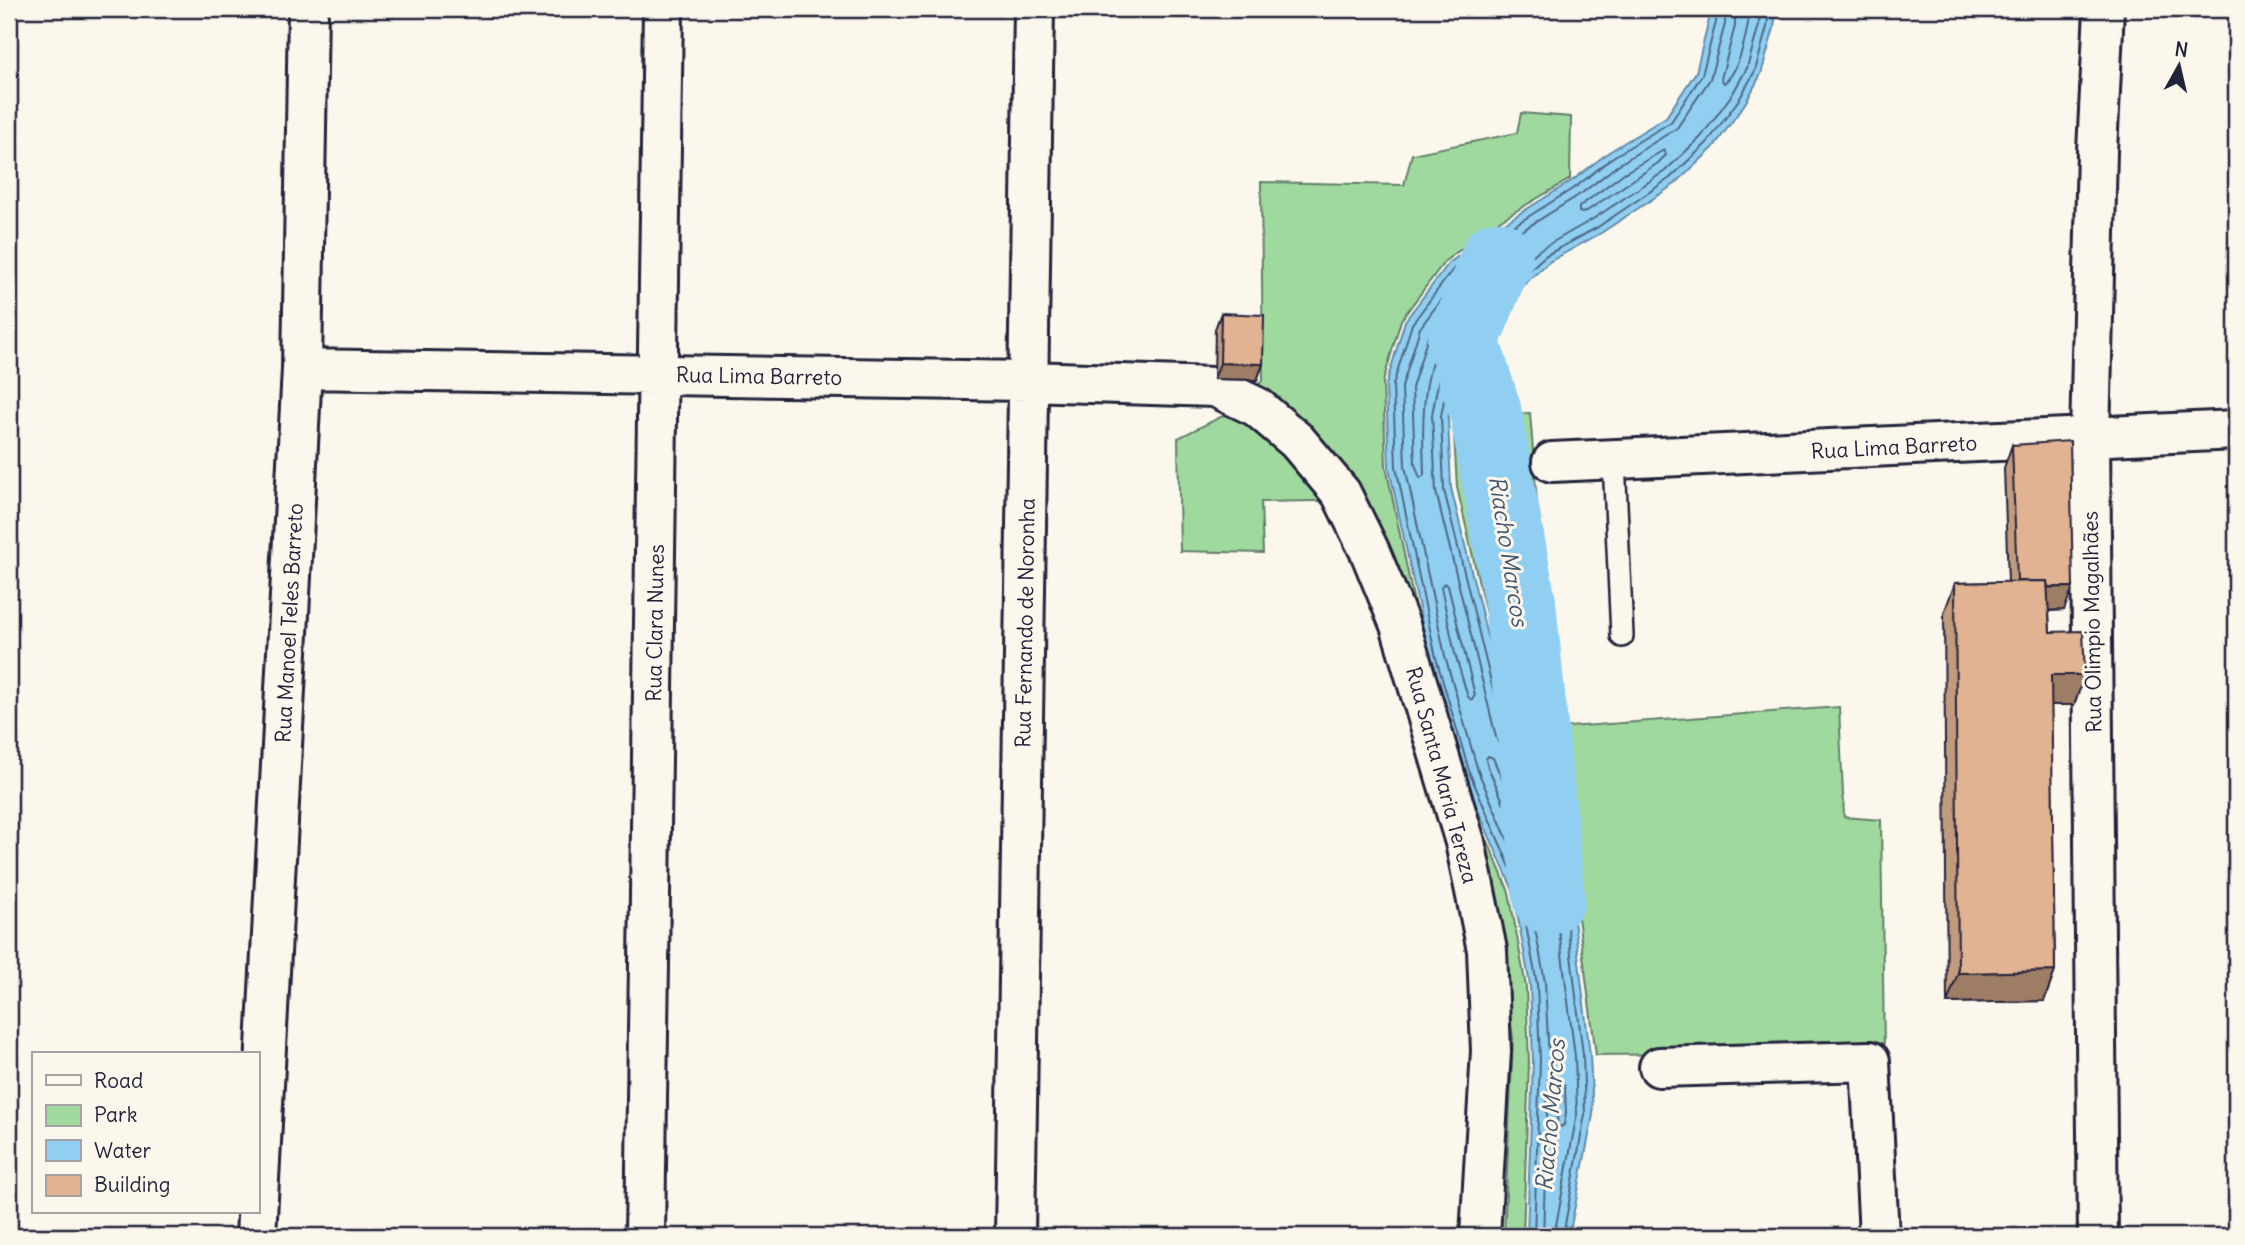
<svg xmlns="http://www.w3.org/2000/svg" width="2245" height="1245" viewBox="0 0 2245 1245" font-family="Delius,sans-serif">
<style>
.green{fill:#a0d99e;stroke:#617e6c;stroke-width:2}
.water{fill:#90cff1;stroke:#648aa8;stroke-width:2}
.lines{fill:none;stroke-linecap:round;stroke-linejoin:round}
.shore{stroke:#4e6784;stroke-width:2}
.river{stroke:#90cff1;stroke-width:72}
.service-casing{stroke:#22223b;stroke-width:26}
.minor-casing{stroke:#22223b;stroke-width:44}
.service{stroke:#fbf7ec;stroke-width:21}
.minor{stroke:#fbf7ec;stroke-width:38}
.wall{fill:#c29a7e;stroke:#22223b;stroke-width:2}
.shaded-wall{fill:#9e7d66;stroke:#22223b;stroke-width:2}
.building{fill:#e1b392;stroke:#22223b;stroke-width:2}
.labels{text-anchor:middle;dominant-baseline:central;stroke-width:6;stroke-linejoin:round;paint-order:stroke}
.street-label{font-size:21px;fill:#22223b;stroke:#fbf7ec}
.water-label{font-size:23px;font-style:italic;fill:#435672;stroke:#fbf7ec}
</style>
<rect width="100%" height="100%" fill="#fbf7ec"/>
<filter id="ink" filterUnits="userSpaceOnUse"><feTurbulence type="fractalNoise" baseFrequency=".0143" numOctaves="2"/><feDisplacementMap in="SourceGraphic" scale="14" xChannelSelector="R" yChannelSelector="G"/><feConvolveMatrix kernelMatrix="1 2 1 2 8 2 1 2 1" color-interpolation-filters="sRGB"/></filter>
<g filter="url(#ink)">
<path class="green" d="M1521 113 1571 117 1570 179 1499 221 1445 261 1401 320 1383 382 1386 467 1426 660 1461 777 1509 892 1526 987 1529 1062 1523 1236H1504L1513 1038 1499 940 1363 500 1261 502 1263 553 1180 551 1178 438 1231 412 1263 380 1261 182 1404 185 1412 154 1517 133Z
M1530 413 1555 728 1839 707 1844 817 1881 820 1884 1052 1596 1055 1578 917 1563 845 1513 732 1457 487 1453 416Z"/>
<path class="water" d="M1709 9H1776L1774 28 1761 74 1746 102 1713 148 1675 184 1601 233 1549 262 1482 322 1458 362 1448 418 1451 488 1511 734 1559 844 1574 920 1590 1055 1593 1115 1569 1236H1527L1533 1060 1530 985 1513 890 1463 776 1430 660 1389 468 1386 385 1405 321 1449 263 1503 224 1573 180 1609 152 1666 117 1696 72 1709 20Z"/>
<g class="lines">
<path class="shore" d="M1735 9V26L1721 79 1724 83C1740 72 1748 28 1750 9
M1664 150 1666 155 1658 163 1587 211 1582 213 1579 212V207L1624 173Z
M1511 251H1516V256C1498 272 1475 287 1461 306 1420 360 1422 412 1424 475L1420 478 1415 464 1412 388 1429 333 1467 282Z
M1444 583 1448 586 1475 695 1472 700 1468 697 1455 654 1441 587Z
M1488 756 1493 758 1533 852 1534 858 1532 861 1528 859 1488 767 1486 759Z
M1560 1084 1565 1086 1566 1113 1564 1125 1560 1127 1557 1124Z
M1534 1236 1540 1060 1537 984 1519 888 1470 774 1436 658 1396 467 1393 385 1412 324 1454 268 1507 230 1577 186 1613 157 1671 122 1702 75 1716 22V9
M1543 1236 1549 1060 1545 982 1527 885 1478 771 1445 656 1405 466 1402 387 1420 328 1460 274 1512 237 1582 193 1618 165 1677 128 1710 79 1725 24V9
M1554 1236 1577 1114 1575 1056 1558 923 1544 849 1496 737 1436 492 1432 415 1443 357 1469 312 1539 250 1593 219 1665 171 1701 137 1733 93 1747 68 1759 25 1760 9
M1563 1236 1585 1114 1583 1055 1567 921 1552 846 1504 735 1444 490 1441 416 1452 360 1477 317 1545 256 1598 227 1670 178 1707 143 1740 98 1755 71 1767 27 1769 9"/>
<path class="river" d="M1497 257 1463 341 1485 410 1520 603 1549 898"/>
<defs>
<path id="service" d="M1614 460 1622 636"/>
<path id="minor" d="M302 369 1027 381 1215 387 1257 407 1297 441 1341 493 1370 552 1400 625 1465 842 1487 950 1491 1051 1480 1236
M1552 462 2236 430
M1659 1067 1870 1061 1879 1236
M256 1236 302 369 308 9
M645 1236 663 9
M1015 1236 1034 9
M2098 1236 2090 438 2097 151 2104 9"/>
</defs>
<use href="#service" class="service-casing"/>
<use href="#minor" class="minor-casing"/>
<use href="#service" class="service"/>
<use href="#minor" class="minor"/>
</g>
<path class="wall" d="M1221 313 1263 364 1257 380 1214 379 1215 329Z
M2012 445 2064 610 2049 611 2050 632 2074 705H2051L2055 971 2044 1001 1947 1003 1944 613 1955 583 2008 582 2004 468Z"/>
<path class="shaded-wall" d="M1220 363 1263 364 1257 380 1214 379Z
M2073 587 2064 610 2009 612 2017 588Z
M2051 675H2085L2074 705H2040Z
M2055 971 2044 1001 1947 1003 1958 973Z"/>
<path class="building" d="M1221 313 1264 315 1263 364 1220 363Z
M2070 441 2073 587H2048L2047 581H2017L2012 445Z
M2047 581 2050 632 2083 631 2085 675H2051L2055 971 1958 973 1955 583Z"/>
</g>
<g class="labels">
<g class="street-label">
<text transform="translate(759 376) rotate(1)">Rua Lima Barreto</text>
<text transform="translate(1894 447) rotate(-3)">Rua Lima Barreto</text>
<text transform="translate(2092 622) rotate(-91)">Rua Olimpio Magalhães</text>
<text transform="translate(289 623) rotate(-87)">Rua Manoel Teles Barreto</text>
<text transform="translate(655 623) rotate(-89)">Rua Clara Nunes</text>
<text transform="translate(1025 623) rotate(-89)">Rua Fernando de Noronha</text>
<text transform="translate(1442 775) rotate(75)">Rua Santa Maria Tereza</text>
</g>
<g class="water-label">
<text transform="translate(1509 551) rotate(81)">Riacho Marcos</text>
<text transform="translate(1550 1115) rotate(-85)">Riacho Marcos</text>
</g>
</g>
<rect width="2245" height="1245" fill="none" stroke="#fbf7ec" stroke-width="35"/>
<rect x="18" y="18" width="2210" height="1210" fill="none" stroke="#22223b" stroke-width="2.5" filter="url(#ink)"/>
<rect x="32" y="1052" width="228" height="161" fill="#fbf7ec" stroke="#a4a2a5" stroke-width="2"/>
<rect x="46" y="1075" width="35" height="10" fill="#fbf7ec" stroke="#a4a2a5" stroke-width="2"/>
<text x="94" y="1088" font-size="21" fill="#22223b">Road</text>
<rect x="46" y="1105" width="35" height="21" fill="#a0d99e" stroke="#a4a2a5" stroke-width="2"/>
<text x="94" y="1122" font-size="21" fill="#22223b">Park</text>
<rect x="46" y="1140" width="35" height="21" fill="#90cff1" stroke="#a4a2a5" stroke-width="2"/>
<text x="94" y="1158" font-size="21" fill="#22223b">Water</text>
<rect x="46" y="1175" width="35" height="21" fill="#e1b392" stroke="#a4a2a5" stroke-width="2"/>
<text x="94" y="1192" font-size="21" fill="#22223b">Building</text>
<g transform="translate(2179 66) rotate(8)" stroke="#fbf7ec" stroke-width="5" paint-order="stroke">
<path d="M0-5L12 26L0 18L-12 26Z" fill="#22223b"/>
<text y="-10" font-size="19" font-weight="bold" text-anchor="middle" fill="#22223b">N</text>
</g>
</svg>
